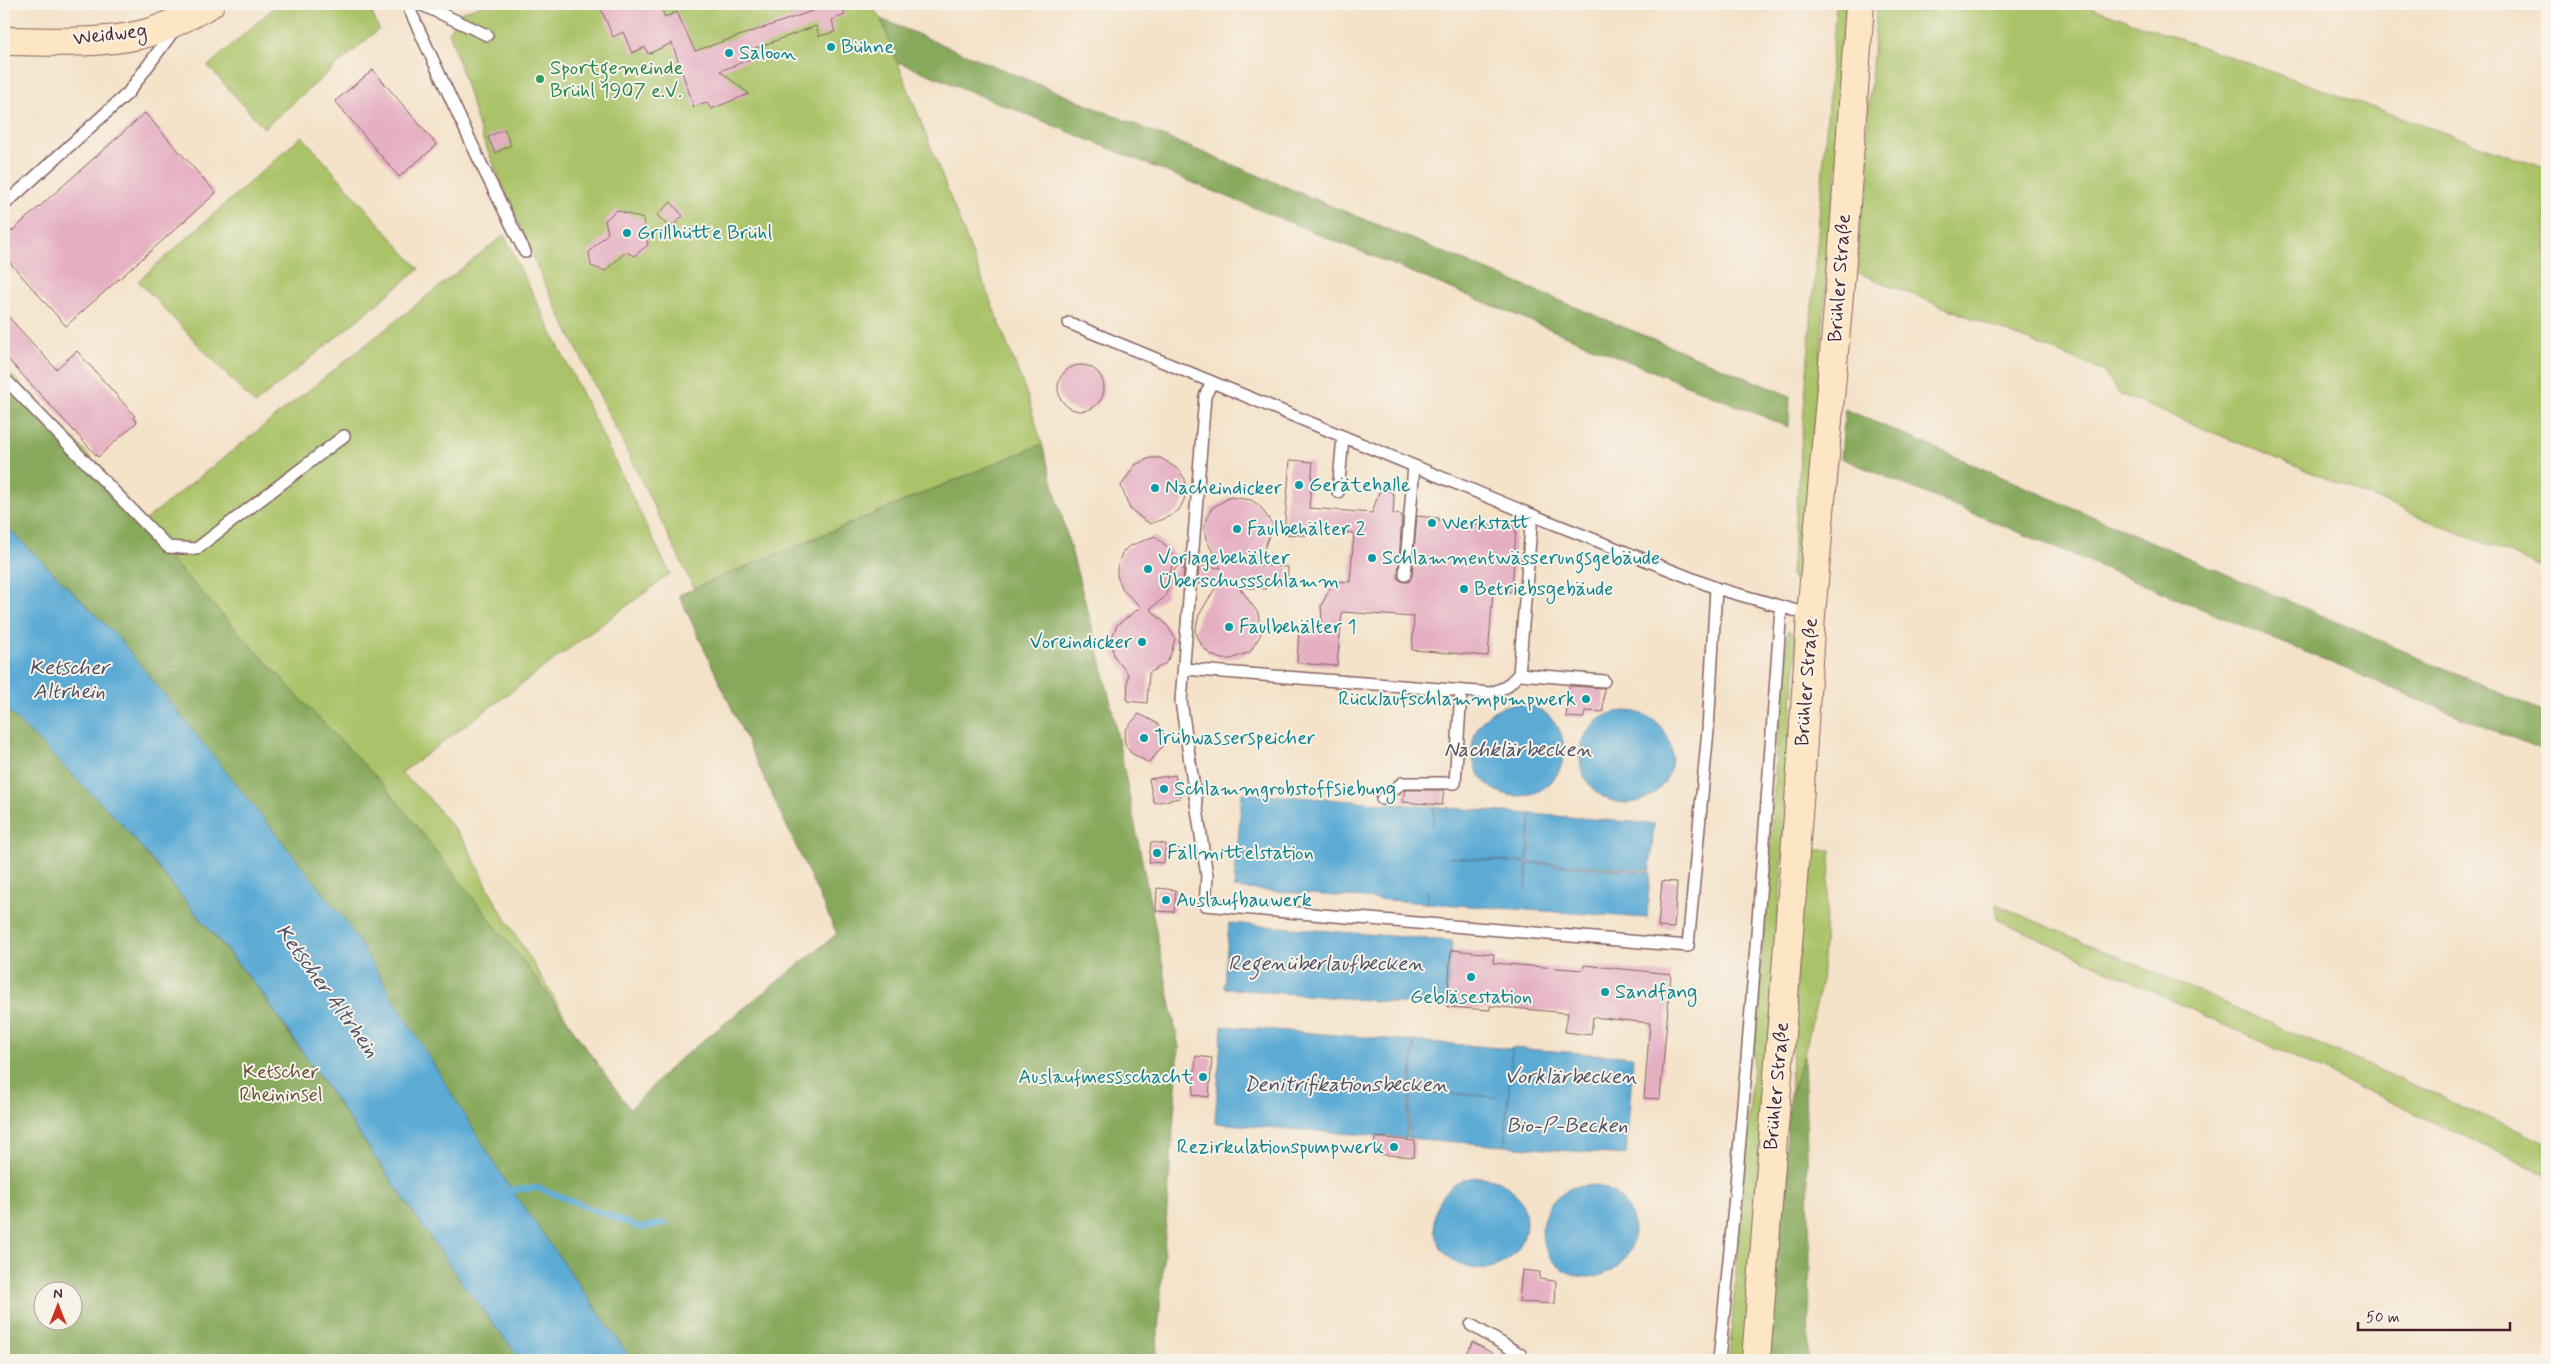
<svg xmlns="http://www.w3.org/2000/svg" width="2551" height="1364" viewBox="0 0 2551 1364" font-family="Mynerve,sans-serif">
	<rect width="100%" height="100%" fill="#f7f3e8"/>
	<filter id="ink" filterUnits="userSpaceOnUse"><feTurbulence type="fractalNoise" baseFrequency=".02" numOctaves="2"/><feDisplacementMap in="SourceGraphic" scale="10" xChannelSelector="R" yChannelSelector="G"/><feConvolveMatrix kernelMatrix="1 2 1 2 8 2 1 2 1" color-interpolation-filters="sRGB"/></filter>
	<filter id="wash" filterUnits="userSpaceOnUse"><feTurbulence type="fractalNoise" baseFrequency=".0096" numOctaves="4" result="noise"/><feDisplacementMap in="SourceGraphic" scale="20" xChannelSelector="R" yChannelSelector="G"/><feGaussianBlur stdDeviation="1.12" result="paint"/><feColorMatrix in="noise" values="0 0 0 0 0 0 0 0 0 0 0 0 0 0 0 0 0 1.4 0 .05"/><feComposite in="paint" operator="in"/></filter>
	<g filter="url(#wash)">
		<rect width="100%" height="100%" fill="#f4e2c9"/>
		<!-- green -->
		<g fill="#aac368" stroke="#7a714a" fill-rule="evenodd">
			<polygon points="278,4 368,4 379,29 264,128 208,66"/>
			<polygon points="484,4 870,4 881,19 1027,395 1042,444 694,588 541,276 482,137 449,31 462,12"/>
			<polygon points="1836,4 1851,4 1802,565 1794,581 1791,575"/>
			<polygon points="1877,4 2081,4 2547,169 2547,569 2119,394 2102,370 1856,272"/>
			<polygon points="302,136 419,269 255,404 138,281"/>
			<path d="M504,235L670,574L401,773L428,797L465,842L495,901L593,1062L726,1360H4V368C54,415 100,467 144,521ZM42,1292H72V1322H42Z"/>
			<polygon points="1788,630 1794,635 1797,648 1788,753 1786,811 1748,1360 1729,1360 1768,879 1776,753"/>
			<polygon points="1803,850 1831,850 1821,984 1804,1055 1790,1097"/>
			<polygon points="1996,904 2547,1143 2547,1175 1997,919"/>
		</g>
		<!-- forest -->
		<g fill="#87a95c" stroke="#686444" fill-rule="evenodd">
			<polygon points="881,19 1790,396 1789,427 896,61"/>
			<polygon points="4,387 74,455 312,711 384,785 533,974 630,1109 675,1063 837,934 679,595 1042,444 1093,630 1111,704 1179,1047 1156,1360 632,1360 117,636 4,524"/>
			<polygon points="1845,409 2547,713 2547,753 1841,458"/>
			<path d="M4,707L120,822L260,991L464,1286L521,1360H4ZM42,1292H72V1322H42Z"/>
			<polygon points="1804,1055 1810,1256 1808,1360 1768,1360 1790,1097"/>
		</g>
		<!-- water -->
		<g fill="#5babd5" stroke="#526580">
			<polygon points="4,524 117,636 345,920 504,1179 632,1360 521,1360 464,1286 260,990 120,822 4,707"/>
			<circle cx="1518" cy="750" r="46"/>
			<circle cx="1626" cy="757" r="46"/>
			<polygon points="1242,793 1434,807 1433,826 1435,807 1531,814 1527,862 1448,857 1527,863 1526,891 1528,863 1650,872 1647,918 1427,903 1428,890 1427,903 1234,888"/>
			<polygon points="1531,814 1654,824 1650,870 1528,862"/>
			<polygon points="1229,923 1452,941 1447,1007 1224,988"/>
			<polygon points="1222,1026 1414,1041 1406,1138 1215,1123"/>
			<polygon points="1415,1041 1512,1049 1504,1146 1408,1138 1411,1091 1497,1097 1411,1090"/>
			<polygon points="1512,1048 1633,1057 1626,1155 1505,1146"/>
			<circle cx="1480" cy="1223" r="46"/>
			<circle cx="1588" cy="1231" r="46"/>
		</g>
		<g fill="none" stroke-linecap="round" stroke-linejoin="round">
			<!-- stream -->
			<polyline stroke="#5babd5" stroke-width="6" points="512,1190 538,1188 641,1228 665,1223"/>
		</g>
		<g id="blocks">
			<!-- building -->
			<g fill="#e5afc2">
				<polygon points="599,4 659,4 665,17 677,12 695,51 833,4 841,4 845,15 832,20 835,32 819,36 816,26 753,49 756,57 720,71 749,94 711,109 707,103 694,107 672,43 648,54 645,47 632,53 623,32 613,37"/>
				<polygon points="373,70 437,145 399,177 335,101"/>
				<polygon points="145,113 216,193 66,326 4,256 4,238"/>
				<polygon points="504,129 511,145 495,153 488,137"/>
				<polygon points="671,202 683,216 670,228 657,215"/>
				<polygon points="617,210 643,219 648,245 634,256 626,252 605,271 591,266 589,252 608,233 605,220"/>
				<polygon points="4,312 56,369 77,351 135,416 133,417 137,422 98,457 4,355"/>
				<circle cx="1081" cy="388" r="23"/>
				<polygon points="1150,458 1161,458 1179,470 1185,479 1186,490 1184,500 1179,510 1170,516 1150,524 1130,509 1121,486 1135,465"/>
				<polygon points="1290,460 1313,462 1309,508 1372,513 1379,492 1384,490 1392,492 1394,497 1393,514 1402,515 1398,574 1398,579 1404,582 1409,582 1412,576 1417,516 1439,518 1439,522 1516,528 1512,592 1493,591 1488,656 1412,650 1414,617 1342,612 1337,666 1297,663 1299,630 1323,632 1321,606 1334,581 1350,582 1354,533 1307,530 1307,535 1284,534"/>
				<polygon points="1230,497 1251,500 1260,506 1273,525 1258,565 1288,567 1287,586 1266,585 1266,589 1239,587 1258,613 1261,634 1250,652 1231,659 1221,659 1210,654 1202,646 1195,631 1199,615 1217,585 1198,584 1199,566 1221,568 1206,539 1204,527 1207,517 1212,508"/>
				<polygon points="1155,536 1174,553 1169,580 1178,565 1184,565 1183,583 1169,581 1166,596 1150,609 1166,624 1175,638 1171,654 1166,663 1149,673 1147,703 1127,701 1128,674 1114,656 1111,640 1117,625 1141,607 1123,590 1117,576 1117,568 1122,553 1128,547"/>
				<polygon points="1569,686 1604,688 1603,712 1585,711 1584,718 1566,717"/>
				<polygon points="1139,714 1157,723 1162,730 1164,738 1162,747 1149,763 1131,753 1126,746 1124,738 1126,729"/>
				<polygon points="1175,775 1180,798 1154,803 1149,779"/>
				<polygon points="1405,790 1444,790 1442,805 1402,802"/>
				<polygon points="1151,842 1166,844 1164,863 1149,862"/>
				<polygon points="1662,881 1677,882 1674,928 1658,927"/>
				<polygon points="1157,888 1176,890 1174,912 1156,911"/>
				<polygon points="1451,950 1494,954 1493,963 1583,970 1584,965 1671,974 1660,1099 1644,1098 1650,1023 1593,1017 1591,1035 1565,1032 1568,1013 1490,1006 1490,1010 1447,1007"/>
				<polygon points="1196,1056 1212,1058 1209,1097 1193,1095"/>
				<polygon points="1375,1137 1415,1141 1414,1157 1374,1154"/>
				<polygon points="1522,1270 1540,1272 1539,1279 1556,1281 1555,1304 1519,1302"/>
				<polygon points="1473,1342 1504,1360 1462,1360"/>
			</g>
		</g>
	</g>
	<g filter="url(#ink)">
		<use href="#blocks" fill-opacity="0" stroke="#866362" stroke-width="1"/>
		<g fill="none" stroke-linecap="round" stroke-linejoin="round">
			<defs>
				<g id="lane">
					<polyline points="407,4 483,168 525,252"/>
					<polyline points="420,4 487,35"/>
					<polyline points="4,205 128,93 174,30"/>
					<polyline points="1069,323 1212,382"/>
					<polyline points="4,378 168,547 196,549 344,436"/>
					<polyline points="1338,492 1343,437"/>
					<polyline points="1405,575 1414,466"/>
					<polyline points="1716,588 1708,730 1688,946 1205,905 1207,876 1181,701 1205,396 1212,382 1532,515 1716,588 1811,615"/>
					<polyline points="1184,669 1491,693 1506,687 1519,674 1532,515"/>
					<polyline points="1519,674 1604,681"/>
					<polyline points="1382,799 1402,783 1455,783 1461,692"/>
					<polyline points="1471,1325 1520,1354 1523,1360"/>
					<path d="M1719,1360C1745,1110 1763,859 1781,608"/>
				</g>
				<g id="secondary">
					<path d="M4,41C52,41 107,46 154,31C174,24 192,14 210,4"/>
					<polyline points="1756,1360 1799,802 1811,615 1842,261 1860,4"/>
				</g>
			</defs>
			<!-- lane casing -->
			<use href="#lane" stroke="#866362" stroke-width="14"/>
			<!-- secondary casing -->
			<use href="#secondary" stroke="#866362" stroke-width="30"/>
			<!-- lane -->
			<use href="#lane" stroke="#fff" stroke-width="11"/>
			<!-- secondary -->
			<use href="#secondary" stroke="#fce6c4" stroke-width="28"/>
		</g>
	</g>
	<!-- markers -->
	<g fill="#0f9aa8" stroke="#f7f3e8" stroke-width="2">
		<circle cx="831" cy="47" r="5"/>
		<circle cx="729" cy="53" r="5"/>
		<circle cx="627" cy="233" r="5"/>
		<circle cx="1299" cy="485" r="5"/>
		<circle cx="1155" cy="488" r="5"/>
		<circle cx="1432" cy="523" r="5"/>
		<circle cx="1237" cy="529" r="5"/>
		<circle cx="1372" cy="558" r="5"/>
		<circle cx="1148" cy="569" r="5"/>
		<circle cx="1464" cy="589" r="5"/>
		<circle cx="1229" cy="627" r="5"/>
		<circle cx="1142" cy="642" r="5"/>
		<circle cx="1586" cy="699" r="5"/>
		<circle cx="1144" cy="738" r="5"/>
		<circle cx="1164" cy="789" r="5"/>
		<circle cx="1157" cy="853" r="5"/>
		<circle cx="1166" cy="900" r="5"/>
		<circle cx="1471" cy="977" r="5"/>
		<circle cx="1605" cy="992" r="5"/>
		<circle cx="1203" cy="1077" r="5"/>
		<circle cx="1394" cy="1147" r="5"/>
	</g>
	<circle fill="#2e9e5b" stroke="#f7f3e8" stroke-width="2" cx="540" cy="79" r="5"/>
	<g text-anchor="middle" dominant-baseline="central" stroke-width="4" stroke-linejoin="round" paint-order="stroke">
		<!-- street labels -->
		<g font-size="20" fill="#4a1f2b" stroke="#f7f3e8">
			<text transform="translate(110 35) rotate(-7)">Weidweg</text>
			<text transform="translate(1840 278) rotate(-86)">Brühler Straße</text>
			<text transform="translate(1807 682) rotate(-86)">Brühler Straße</text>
			<text transform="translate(1777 1086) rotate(-85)">Brühler Straße</text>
		</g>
		<!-- culture labels -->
		<g font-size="20" fill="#0d838f" stroke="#f7f3e8" text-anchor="start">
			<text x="841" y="47">Bühne</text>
			<text x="739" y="53">Saloon</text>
			<text x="637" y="233">Grillhütte Brühl</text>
			<text x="1309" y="485">Gerätehalle</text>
			<text x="1165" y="488">Nacheindicker</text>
			<text x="1442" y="523">Werkstatt</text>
			<text x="1247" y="529">Faulbehälter 2</text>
			<text x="1158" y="558">Vorlagebehälter<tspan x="1158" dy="23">Überschussschlamm</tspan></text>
			<text x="1382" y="558">Schlammentwässerungsgebäude</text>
			<text x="1474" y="589">Betriebsgebäude</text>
			<text x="1239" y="627">Faulbehälter 1</text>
			<text x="1132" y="642" text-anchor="end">Voreindicker</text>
			<text x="1576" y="699" text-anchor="end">Rücklaufschlammpumpwerk</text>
			<text x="1154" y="738">Trübwasserspeicher</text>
			<text x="1174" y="789">Schlammgrobstoffsiebung</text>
			<text x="1167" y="853">Fällmittelstation</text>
			<text x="1176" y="900">Auslaufbauwerk</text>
			<text x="1615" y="992">Sandfang</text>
			<text x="1471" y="997" text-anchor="middle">Gebläsestation</text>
			<text x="1193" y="1077" text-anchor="end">Auslaufmessschacht</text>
			<text x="1384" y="1147" text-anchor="end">Rezirkulationspumpwerk</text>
		</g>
		<!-- leisure labels -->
		<g font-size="20" fill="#27864d" stroke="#f7f3e8" text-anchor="start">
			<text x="550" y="68">Sportgemeinde<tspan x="550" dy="23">Brühl 1907 e.V.</tspan></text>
		</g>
		<!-- park labels -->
		<g font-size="20" fill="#67503d" stroke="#f7f3e8">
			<text x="281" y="1072">Ketscher<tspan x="281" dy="23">Rheininsel</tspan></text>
		</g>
		<!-- water labels -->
		<g font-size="21" font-style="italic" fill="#505066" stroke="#f7f3e8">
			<text x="69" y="668">Ketscher<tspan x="69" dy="24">Altrhein</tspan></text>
			<text x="1518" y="750">Nachklärbecken</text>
			<text x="1326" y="964">Regenüberlaufbecken</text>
			<text transform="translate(327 991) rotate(54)">Ketscher Altrhein</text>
			<text x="1571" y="1077">Vorklärbecken</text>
			<text x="1346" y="1085">Denitrifikationsbecken</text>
			<text x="1567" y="1126">Bio-P-Becken</text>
		</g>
	</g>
	<!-- margin -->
	<rect width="2551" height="1364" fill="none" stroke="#f7f3e8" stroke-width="20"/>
	<!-- north arrow -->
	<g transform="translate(58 1306)"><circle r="24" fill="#f7f3e8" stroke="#b29e9c"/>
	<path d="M0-4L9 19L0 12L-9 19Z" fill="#c8321e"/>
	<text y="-8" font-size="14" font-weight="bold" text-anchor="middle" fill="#4a1f2b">N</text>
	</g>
	<!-- scale -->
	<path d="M2358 1322v8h152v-8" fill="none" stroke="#4a1f2b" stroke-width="2.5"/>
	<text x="2366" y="1322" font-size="15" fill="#4a1f2b" stroke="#f7f3e8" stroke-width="4" paint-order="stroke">50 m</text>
</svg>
